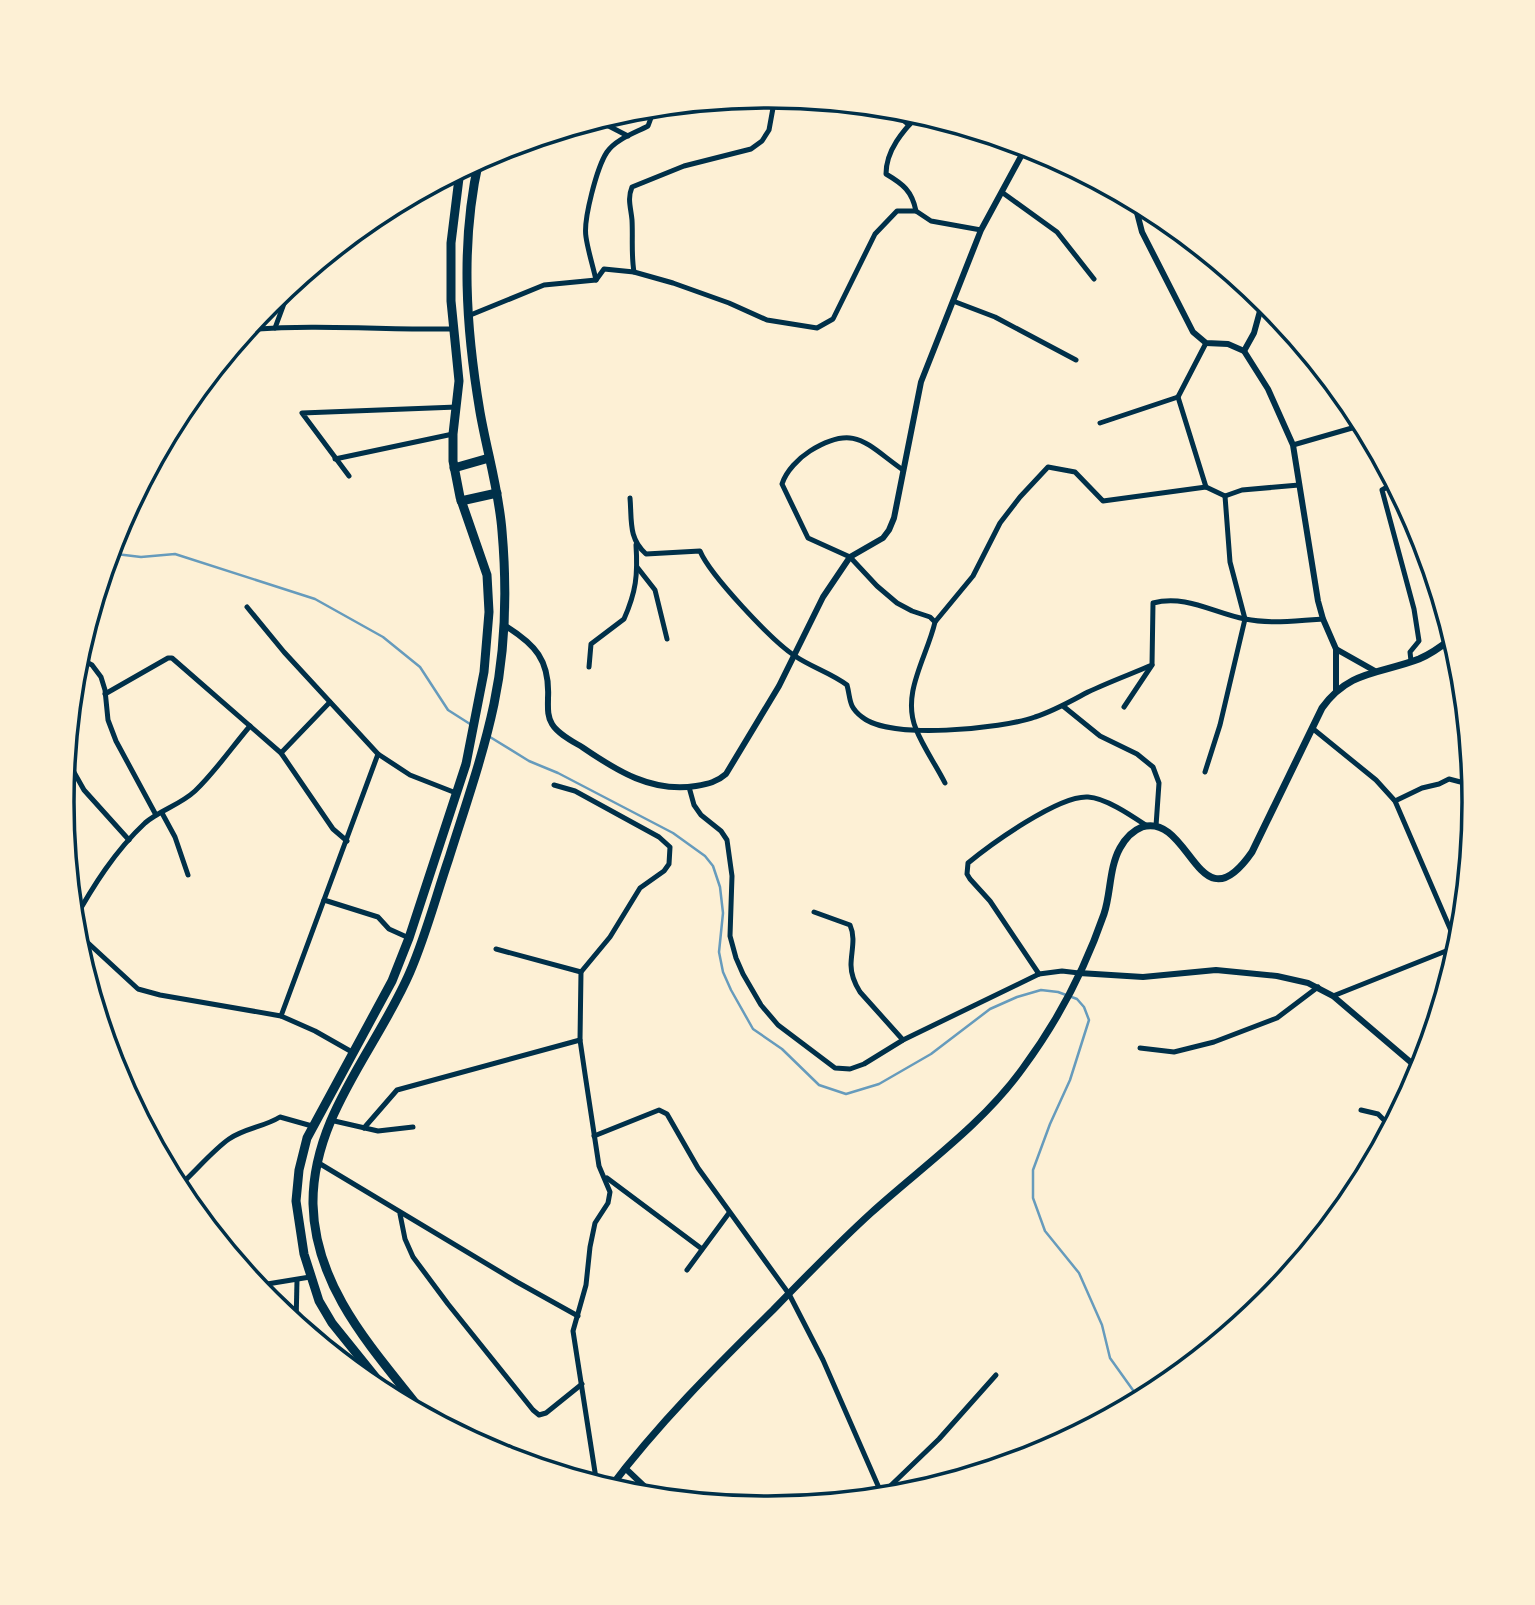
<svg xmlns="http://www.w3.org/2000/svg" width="1535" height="1605" viewBox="0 0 1535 1605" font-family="Ubuntu,sans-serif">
	<rect width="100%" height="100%" fill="#fdf0d5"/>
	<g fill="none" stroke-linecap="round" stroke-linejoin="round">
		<!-- stream -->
		<g stroke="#669bbc" stroke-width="2.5">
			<polyline points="110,549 116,554 141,557 175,554 315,599 383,637 420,667 448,710 470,724"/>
			<polyline points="490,737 529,761 558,773 673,833 705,856 713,866 720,887 723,913 719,952 723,972 731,990 753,1029 782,1049 819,1085 846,1094 879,1084 931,1054 990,1009 1017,997 1041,990 1058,992 1077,999 1084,1007 1089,1020 1070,1080 1050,1124 1033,1170 1033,1198 1045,1231 1079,1273 1102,1325 1110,1358 1140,1400"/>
		</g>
		<!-- minor -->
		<g stroke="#003049" stroke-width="5">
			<polyline points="900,109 901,118 909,125 911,123"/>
			<path d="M919,114C903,131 886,150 886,174C903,184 912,191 916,211L931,221L981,230"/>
			<polyline points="597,120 628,136"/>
			<polyline points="1003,193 1057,232 1094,279"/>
			<path d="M634,272C631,254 633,238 632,220C631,208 627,199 632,187L684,166L751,149L762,141L769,130L775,97"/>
			<path d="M596,280C593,266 588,251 586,237C583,220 597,167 607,152C616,139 635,133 648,126L655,107"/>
			<polyline points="953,301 995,317 1076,360"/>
			<polyline points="468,316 544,285 596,280 604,269 634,272 673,283 729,303 767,320 817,328 833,319 875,234 897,211 916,211"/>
			<polyline points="275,328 285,301 307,271"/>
			<path d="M246,330C315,324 384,330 454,329"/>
			<polyline points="1178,397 1206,487"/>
			<polyline points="1100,423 1178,397 1206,343"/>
			<polyline points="1293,445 1359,426 1361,421"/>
			<polyline points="335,459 453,434"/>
			<path d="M903,470C866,444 855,423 810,451C799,458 786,471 782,484L808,538L850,557L877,586L897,603L912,611L930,617L935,622C927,657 901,693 916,729C923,747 936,765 945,783"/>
			<polyline points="349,476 302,413 457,407"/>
			<polyline points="1394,483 1382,490 1414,609 1419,641 1410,652 1411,661"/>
			<path d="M630,498C632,520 628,538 646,554L700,551C710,575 772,641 795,656C811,667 831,673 847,685C851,700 848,706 862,717C889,740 1002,729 1035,717C1054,711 1071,701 1088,692C1109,682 1131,674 1152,665L1153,603C1185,594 1214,613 1245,619C1270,624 1298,621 1323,619"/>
			<polyline points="637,567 655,590 667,639"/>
			<polyline points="247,607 284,652 378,754 410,775 456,793"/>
			<polyline points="935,622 973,576 1000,523 1020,497 1048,467 1075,472 1103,501 1206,487 1225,496 1242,490 1299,485"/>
			<polyline points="77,657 92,665 101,677 105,690 108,720 116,741 156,815"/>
			<path d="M589,667L591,644L624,619C636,592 638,575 636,545"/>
			<polyline points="105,694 168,658 172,658 281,753 333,829 347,841"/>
			<polyline points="1063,706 1100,736 1137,754 1153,767 1159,783 1156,826"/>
			<polyline points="1124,707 1152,665"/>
			<polyline points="1312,728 1376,780 1395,801 1455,940 1453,946 1446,951 1333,996"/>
			<polyline points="281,753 330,702"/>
			<polyline points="66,758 84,790 129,840"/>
			<polyline points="1205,772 1220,725 1245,619 1230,562 1225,496"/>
			<polyline points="554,785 575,791 659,837 670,847 669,864 664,871 640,888 610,937 581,972 580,1040 585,1074 599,1166 610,1192 608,1203 595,1223 590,1247 586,1285 573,1331 597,1485"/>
			<polyline points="689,787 694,805 701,815 721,831 727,840 732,876 730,936 736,958 743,974 761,1005 778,1025 835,1068 850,1069 864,1064 903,1040 1039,974 1062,971 1079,973"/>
			<polyline points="1395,801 1422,788 1439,784 1449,779 1472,785"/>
			<polyline points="162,813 175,837 188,875"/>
			<polyline points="324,900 378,917 389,929 409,938"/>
			<path d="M814,912L850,925C856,938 851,952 851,965C851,975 855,984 860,992L903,1040"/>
			<path d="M73,922C93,886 115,851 145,823C160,810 180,805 195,791C215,772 232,747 250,726"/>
			<polyline points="74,930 138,989 160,995 281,1016 315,1031 352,1052"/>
			<polyline points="496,949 581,972"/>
			<path d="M1039,974L990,901L970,879L967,874L968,863C991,844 1059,795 1088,797C1106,798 1132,816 1147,826"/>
			<polyline points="281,1016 378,754"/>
			<polyline points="1140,1048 1174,1052 1214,1042 1277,1018 1318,987"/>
			<polyline points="1410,1092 1413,1066"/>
			<polyline points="1361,1110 1378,1114 1386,1122 1394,1121"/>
			<polyline points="330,1120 378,1131 413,1127"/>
			<polyline points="364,1128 397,1090 580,1040"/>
			<polyline points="594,1136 659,1110 667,1114 698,1168 789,1294 823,1360 883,1497"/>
			<polyline points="317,1162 517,1282 578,1316"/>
			<polyline points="607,1178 702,1249"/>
			<path d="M177,1188C193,1174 213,1150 229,1139C245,1128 264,1127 280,1117L312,1126"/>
			<polyline points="400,1214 405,1239 413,1257 448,1304 533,1410 539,1415 546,1413 582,1384"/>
			<polyline points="687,1270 729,1213"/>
			<polyline points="255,1286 310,1277"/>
			<polyline points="296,1325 297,1280"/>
			<polyline points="882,1494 939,1439 996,1375"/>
		</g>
		<!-- tertiary -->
		<g stroke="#003049" stroke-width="6">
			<polyline points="1134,201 1142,232 1193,332 1206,343 1228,344 1244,351 1268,389 1293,445 1318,601 1323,619 1336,649"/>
			<polyline points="1244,351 1254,333 1263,300"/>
			<path d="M504,625C535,644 550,660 548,698C548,707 547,716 552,724C558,734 572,741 582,747C617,771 652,793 696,786C708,784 717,782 726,774L779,686L823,597L850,557L883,538L889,530L894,518L921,382L981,230L1026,147"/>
			<polyline points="1336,690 1336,649 1375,671"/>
			<polyline points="1079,973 1143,977 1216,970 1277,976 1308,983 1333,996 1421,1071"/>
			<polyline points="625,1468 644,1486 651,1497"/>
		</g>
		<!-- secondary -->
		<path stroke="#003049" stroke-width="7" d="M609,1489C658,1424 715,1367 773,1310C805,1277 837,1244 871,1213C923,1166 982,1125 1023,1068C1057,1022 1085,969 1104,914C1111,893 1109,868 1120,848C1125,839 1132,831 1142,827C1191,812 1198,930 1252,852L1322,708C1349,670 1380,674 1419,659C1431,654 1442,646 1452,638"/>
		<!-- trunk -->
		<g stroke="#003049" stroke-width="9">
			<polyline points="454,468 489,458"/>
			<polyline points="461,501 497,493"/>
			<polyline points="394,1400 332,1323 319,1301 304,1254 296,1201 299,1170 307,1138 392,981 409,938 466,764 484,672 489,612 487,575 460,497 453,461 453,434 459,381 451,301 451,243 460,170"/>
			<path d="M427,1418C377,1353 315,1291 313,1204C312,1116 377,1049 410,972C426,935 436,896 449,858C465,807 483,756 494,704C506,647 507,588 502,531C499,491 487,452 480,412C466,329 460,243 479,160"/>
		</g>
	</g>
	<!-- crop -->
	<path d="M0 0H1535V1605H0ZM74 802a694 694 0 1 1 1388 0a694 694 0 1 1-1388 0Z" fill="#fdf0d5" fill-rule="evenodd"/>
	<path fill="none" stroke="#003049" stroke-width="3.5" d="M74 802a694 694 0 1 1 1388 0a694 694 0 1 1-1388 0Z"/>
</svg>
